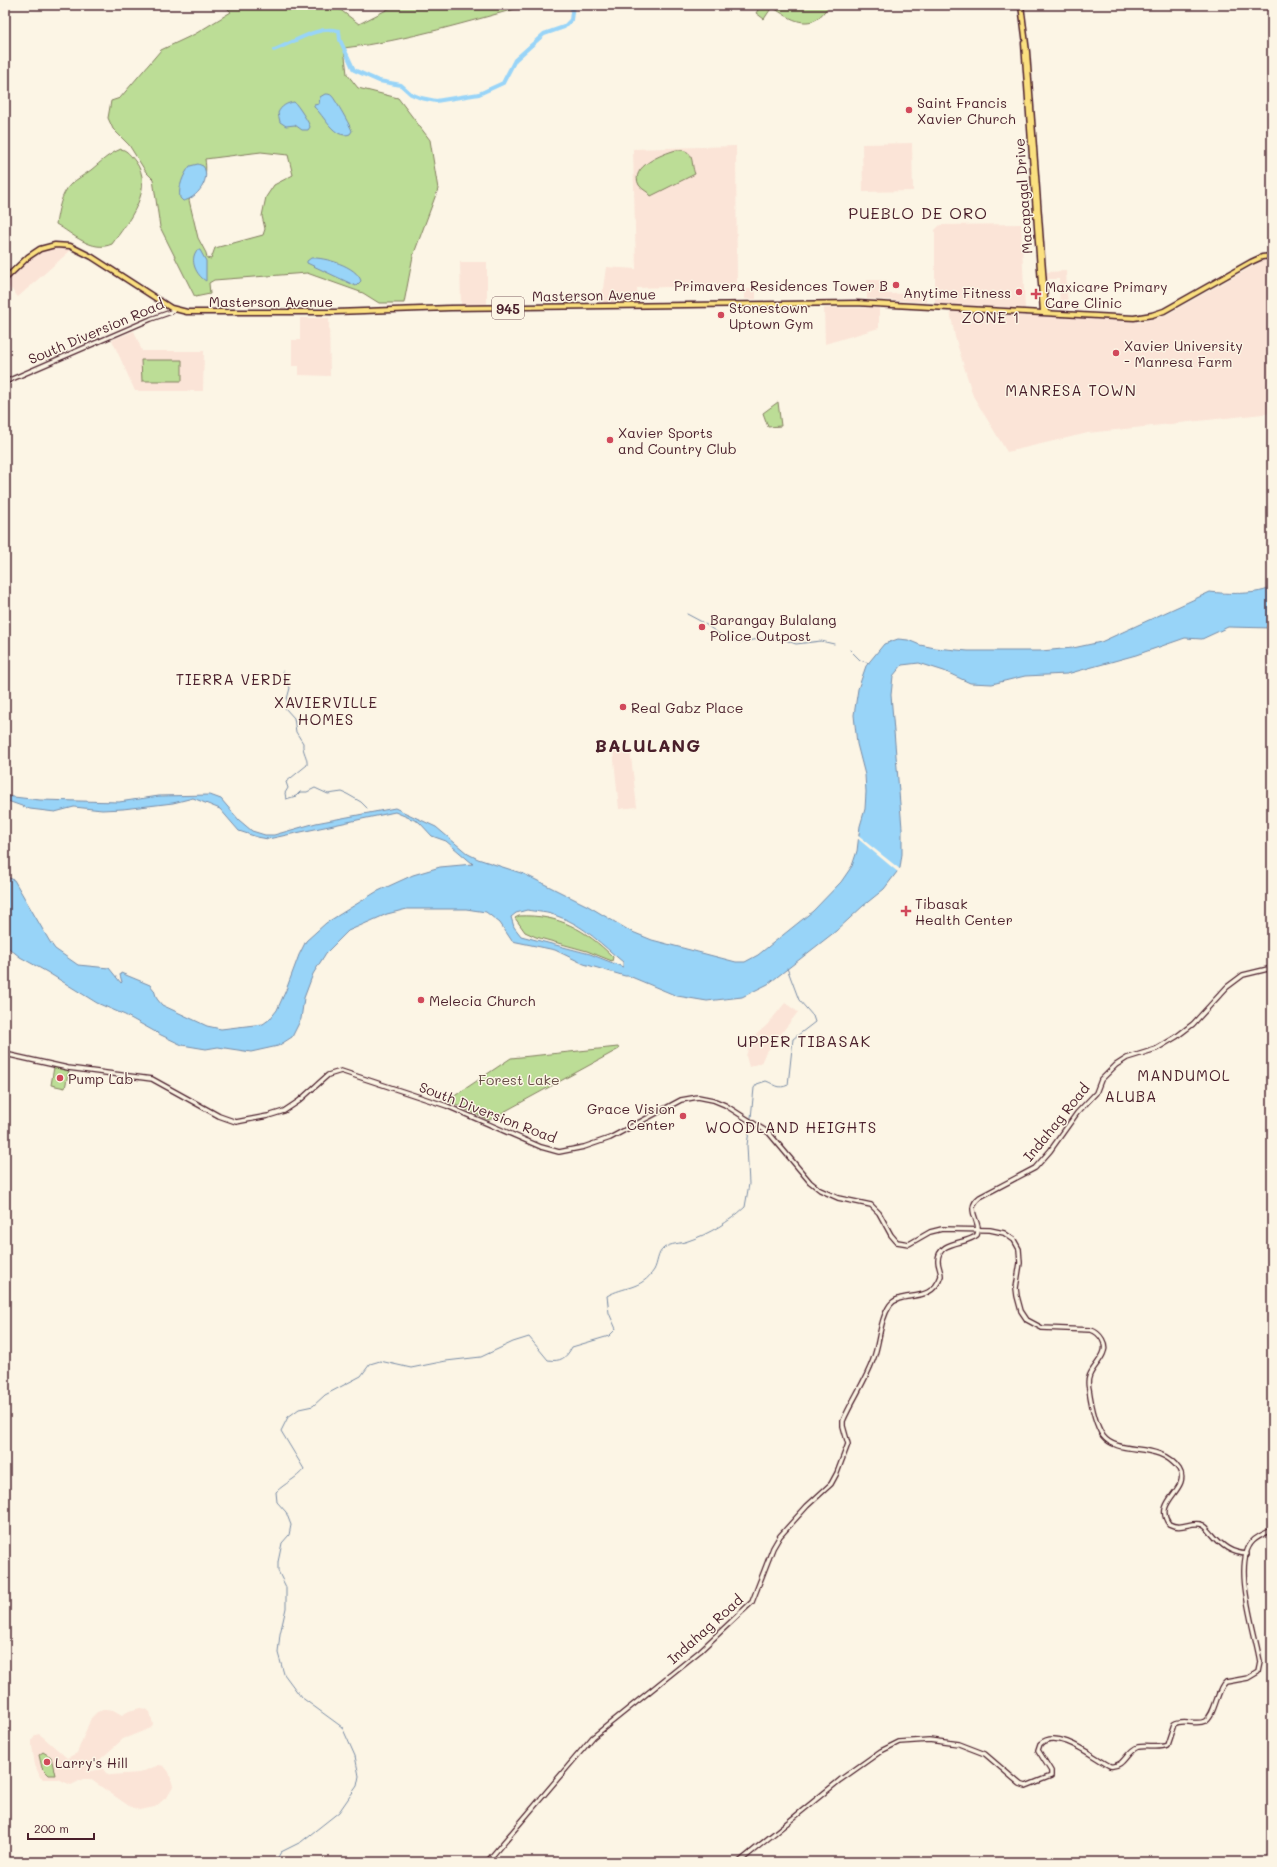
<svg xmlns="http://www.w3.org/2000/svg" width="1277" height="1867" viewBox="0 0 1277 1867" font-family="Mali,sans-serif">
	<rect width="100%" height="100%" fill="#fcf5e5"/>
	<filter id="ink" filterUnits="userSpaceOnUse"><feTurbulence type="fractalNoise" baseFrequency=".025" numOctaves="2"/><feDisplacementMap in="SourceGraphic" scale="8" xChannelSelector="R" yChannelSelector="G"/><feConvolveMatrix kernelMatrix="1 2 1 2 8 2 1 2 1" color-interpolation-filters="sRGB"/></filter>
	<g filter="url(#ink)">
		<!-- built -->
		<g fill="#fbe4d7">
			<polygon points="912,143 913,191 863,192 862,144"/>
			<polygon points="736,146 737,285 637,288 638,303 601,303 606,267 636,269 633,149"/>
			<polygon points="1021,224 1025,309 935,304 935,230 940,225"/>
			<polygon points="58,247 71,250 18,297 5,282 28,259 38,252"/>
			<polygon points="1272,260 1272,413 1088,433 1007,452 973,396 955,337 950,311 1139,322 1164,316 1253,266 1262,261"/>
			<polygon points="460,262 487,262 487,305 461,305"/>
			<polygon points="1066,271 1068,310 1060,310 1059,279 1046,279 1046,272"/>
			<polygon points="867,280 886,280 887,294 926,293 926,302 867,299"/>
			<rect x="745" y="289" width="11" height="10"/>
			<polygon points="824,308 879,308 879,328 825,344"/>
			<polygon points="300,318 329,318 330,376 299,375 299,366 292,366 292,340 300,340"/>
			<polygon points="134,331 142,351 204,351 203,391 135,391 112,340"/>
			<polygon points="630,748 637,807 619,809 613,750"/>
			<polygon points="785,1003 798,1012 765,1054 761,1063 749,1067 746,1056 751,1039 767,1025"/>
			<polygon points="140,1708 146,1709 150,1712 153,1724 151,1728 123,1739 86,1772 103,1769 106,1773 111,1775 139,1773 159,1765 164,1766 169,1772 173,1786 168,1796 155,1807 139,1810 129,1806 90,1779 83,1779 71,1785 58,1779 43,1779 40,1777 35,1765 32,1746 32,1739 35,1735 39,1734 43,1737 67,1758 77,1753 91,1718 97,1712 106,1709 113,1710 122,1715 129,1711"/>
		</g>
		<!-- green -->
		<g fill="#bcdd96" stroke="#837e60" fill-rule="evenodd">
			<path d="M224,5H334L359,24L396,5H530C469,21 407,41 344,48L347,74L358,88L398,98L430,140L438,189L413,256L404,303H379L363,293L307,273L214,280L209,283L210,294L195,297L160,227L153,179L146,172L129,145L113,129L108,118L111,101L120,98L161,50L195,34L231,12ZM261,152L288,155L293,175L274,185L266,197L262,216L265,229L263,235L215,248L211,259L207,258L206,253L198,238L189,200C202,185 208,179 205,159Z"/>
			<path d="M761,5H875L872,7H828C825,11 821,16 817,19C801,28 785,15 772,7L764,19L756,13Z"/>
			<path d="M121,149C127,150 131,156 135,161C156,188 128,222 112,244C92,253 73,234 56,224C58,212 61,193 71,184C77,179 84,175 91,170C102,161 107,155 121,149Z"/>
			<path d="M676,150C696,149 690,162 695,174L651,196C648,191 642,190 639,185C629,167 662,154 676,150Z"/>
			<polygon points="141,360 182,360 182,381 142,381"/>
			<polygon points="778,402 781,426 768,427 763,413"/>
			<path d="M519,916C559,914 586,930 613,957L612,961L587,951L536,937L525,932L515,918Z"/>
			<polygon points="618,1047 619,1049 489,1120 447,1101 511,1058"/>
			<polygon points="54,1067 69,1070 65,1088 51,1085"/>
			<polygon points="43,1752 51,1757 55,1775 49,1775 42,1768 39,1755"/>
		</g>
		<!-- water -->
		<g fill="#98d4f8" stroke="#798ca6" fill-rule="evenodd">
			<path d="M325,94C328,94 330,94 332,96C335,99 351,127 352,131L350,134C334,140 324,115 314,107V105L319,104L320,97Z"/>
			<path d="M294,102C297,104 310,124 310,127L308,130H302L295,125L286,126L280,122L278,113C281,106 287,103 294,102Z"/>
			<path d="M198,164L203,166C212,178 197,199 183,201L180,198C178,187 183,175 190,166Z"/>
			<path d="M197,250H200L206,261V281C196,275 189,260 197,250Z"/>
			<path d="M311,258C324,257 357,266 361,281L356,286L307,263V261Z"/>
			<path d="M1272,587V628L1228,627L1202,639L1185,638L1136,655L1067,674L1025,676L992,684L970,683L944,671L919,663L902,665L893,676L891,695L902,828V854L900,868L884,889L863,906L836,931L768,984L742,997L707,1001L677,996L629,976H625L584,964L555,950L512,941L500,923L486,912L466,909H407L387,914L348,931L326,953L313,974L304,998L301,1019L292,1037L278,1046L251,1052L218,1047L206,1049L182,1045L161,1035L125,1015L97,1003L47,972L20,957L5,945V876L14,880L50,942L55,949L78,965L109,968L121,983L122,982L120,975L121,973L150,985L154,990L157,999L162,1005L207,1026L221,1029L263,1024L270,1019L277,1010L286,990L299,955L306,941L326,923L376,892L413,875L440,867L473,864L446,841L432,836L419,822L395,812L268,839L257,837L239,831L220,809L193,798L173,803L123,809L102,810L74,807L55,812L30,809L5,800V796L40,800L119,802L159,796L210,795L221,799L239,820L252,831L265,835H274L316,823L395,808L436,827L468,854L478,859L524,874L588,906L630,931L652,940L736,962H745L758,955L813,911L841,882L852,866L857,851L860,826L865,809L866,792L865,775L857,744L854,715L858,689L866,666L884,644L898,639L908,640L920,645L935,648L968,651H1041L1073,648L1101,642L1210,592C1225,594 1260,595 1272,587ZM527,910C537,912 548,912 557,916C583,924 603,946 623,962V967L590,954L521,936L514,927L511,917L516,913Z"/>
		</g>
		<!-- pier -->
		<polygon fill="#fcf5e5" points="857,835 901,870 899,873 857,838"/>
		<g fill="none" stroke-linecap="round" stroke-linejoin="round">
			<!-- stream -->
			<g stroke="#798ca6" stroke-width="1">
				<polyline points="687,614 702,622"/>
				<polyline points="705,624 725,638 739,642 760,639 785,640 796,644 821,641 834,644"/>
				<polyline points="850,650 860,660 869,663"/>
				<path d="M283,671L290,688L287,699V705L285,708L294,718L296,732L303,743C302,752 308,757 307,765L286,782L288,788L285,793L286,799L296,796L300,792H307L315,788L328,794L342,792L347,794L361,802L367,808"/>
				<path d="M751,1118L754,1088L757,1084L766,1081C775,1084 778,1090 788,1085L793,1039L815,1022L813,1016L799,1000L787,968"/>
				<path d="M275,1862L281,1852L301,1842L339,1812L357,1786L359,1776L355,1756L342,1727L301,1697L284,1674L278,1653L280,1634L286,1608V1587L278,1571V1562L282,1543L289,1535L291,1525L286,1512L277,1502L276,1492C285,1483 296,1479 304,1469L281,1431L288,1417L299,1409L313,1406L325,1395L361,1376L370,1364L380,1361L411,1368L446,1361L481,1357L513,1342L529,1337L548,1360C561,1362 566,1358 572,1347L609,1336L616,1329L609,1313L607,1296C624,1286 641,1290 654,1270C658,1263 657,1253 664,1248C671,1243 680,1244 688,1241C709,1234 729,1222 745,1207L749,1184L747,1145L750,1124"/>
			</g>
			<!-- river -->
			<path stroke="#98d4f8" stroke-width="4" d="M274,50C295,42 318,25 339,31L340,40L354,70L379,81L401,85L411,94L421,98L436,101L479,94L503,83L515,60L544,34L564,27L571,20L573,5"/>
			<defs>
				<g id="secondary">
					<polyline points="5,382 151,319 171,312 174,310"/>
					<path d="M5,1054L68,1068L152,1079L219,1116L236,1122L268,1116L284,1111L299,1101L328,1075L341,1071L447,1106L541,1147L559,1152L584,1147L610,1138L681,1100L698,1097L713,1100L725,1105L769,1133L810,1182L820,1190L838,1198L871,1205L879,1213L891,1235L897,1242L909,1244L930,1232L942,1229L990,1230L1004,1233L1014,1240L1019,1249L1020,1263L1016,1288L1017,1296L1021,1311L1027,1320L1042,1328L1091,1330C1100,1333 1108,1344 1103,1354C1097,1367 1085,1373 1089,1389C1091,1403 1095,1424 1103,1436C1119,1457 1159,1440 1179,1469C1192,1489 1152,1501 1169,1524C1182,1531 1192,1520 1203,1525C1207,1527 1209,1531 1212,1534C1222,1546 1231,1553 1247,1554"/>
					<path d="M487,1862L593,1737L700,1651L752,1602L773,1548L780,1536L807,1506L831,1484L837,1473L848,1444L843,1426V1421C852,1400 865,1382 873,1360C880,1343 879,1321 890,1305C901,1290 931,1305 941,1276C941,1271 938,1266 938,1261C938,1240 966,1245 977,1235C983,1222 963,1210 980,1197L1035,1168L1050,1151L1077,1113L1096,1093L1101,1080L1116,1065L1127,1058L1156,1049L1176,1037L1193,1024L1227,987L1243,975L1272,968"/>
					<path d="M739,1862L840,1780L881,1751L899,1742L929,1740L959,1744L985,1754L1020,1784L1026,1786L1051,1776V1771L1038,1750L1040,1744C1058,1727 1094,1758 1110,1766C1124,1768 1126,1751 1138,1747C1147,1745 1159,1749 1167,1745L1174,1724C1184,1718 1196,1726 1205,1721C1216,1714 1216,1690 1226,1682L1248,1678L1258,1672L1260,1662C1256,1634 1231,1563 1253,1541C1258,1536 1266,1533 1272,1530"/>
				</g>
				<g id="primary">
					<polyline points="1021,5 1027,52 1046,312"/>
					<polyline points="1024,43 1043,312"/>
					<polyline points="5,279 28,257 40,249 55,245 70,246 92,257 171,308 187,312 335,312 450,308 856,303 1134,318 1152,315 1164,311 1251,262 1262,257 1272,256"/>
				</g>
			</defs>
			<!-- secondary casing -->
			<use href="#secondary" stroke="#4a1f2b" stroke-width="6"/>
			<!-- primary casing -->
			<use href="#primary" stroke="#4a1f2b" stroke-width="7"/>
			<!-- secondary -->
			<use href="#secondary" stroke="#fcf5e5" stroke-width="3.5"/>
			<!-- primary -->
			<use href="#primary" stroke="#fbe080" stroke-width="4"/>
		</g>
	</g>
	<!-- markers -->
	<g fill="#d1495b" stroke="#fcf5e5" stroke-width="1.5">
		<circle cx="909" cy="110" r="4"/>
		<circle cx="896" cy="285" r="4"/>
		<circle cx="1019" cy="292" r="4"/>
		<path d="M1034 288h4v4h4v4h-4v4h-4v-4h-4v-4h4z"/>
		<circle cx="721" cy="315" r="4"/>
		<circle cx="1116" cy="353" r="4"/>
		<circle cx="610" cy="440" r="4"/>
		<circle cx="702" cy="627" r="4"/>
		<circle cx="623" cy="707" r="4"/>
		<path d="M904 905h4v4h4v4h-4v4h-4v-4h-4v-4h4z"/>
		<circle cx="421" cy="1000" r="4"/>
		<circle cx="60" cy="1078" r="4"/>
		<circle cx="683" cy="1116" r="4"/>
		<circle cx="47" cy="1762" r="4"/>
	</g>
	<g text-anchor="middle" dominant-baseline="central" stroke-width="3" stroke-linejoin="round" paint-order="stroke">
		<!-- shield labels -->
		<rect fill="#fcf5e5" stroke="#7f5f63" stroke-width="1" x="492" y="297" width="32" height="22" rx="3"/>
		<g font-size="13" font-weight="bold" fill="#4a1f2b">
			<text x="508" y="308">945</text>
		</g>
		<!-- poi labels -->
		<g font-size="14" fill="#4a1f2b" stroke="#fcf5e5" text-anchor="start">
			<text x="917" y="102">Saint Francis<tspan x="917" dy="16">Xavier Church</tspan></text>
			<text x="888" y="285" text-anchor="end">Primavera Residences Tower B</text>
			<text x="1045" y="286">Maxicare Primary<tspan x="1045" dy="16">Care Clinic</tspan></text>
			<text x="1011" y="292" text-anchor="end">Anytime Fitness</text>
			<text x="729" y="307">Stonestown<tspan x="729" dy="16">Uptown Gym</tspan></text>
			<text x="1124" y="345">Xavier University<tspan x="1124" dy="16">- Manresa Farm</tspan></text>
			<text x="618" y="432">Xavier Sports<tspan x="618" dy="16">and Country Club</tspan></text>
			<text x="710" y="619">Barangay Bulalang<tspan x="710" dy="16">Police Outpost</tspan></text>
			<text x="631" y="707">Real Gabz Place</text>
			<text x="915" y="903">Tibasak<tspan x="915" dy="16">Health Center</tspan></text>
			<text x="429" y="1000">Melecia Church</text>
			<text x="68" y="1078">Pump Lab</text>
			<text x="675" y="1108" text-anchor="end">Grace Vision<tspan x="675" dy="16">Center</tspan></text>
			<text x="55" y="1762">Larry's Hill</text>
		</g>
		<!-- street labels -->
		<g font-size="14" fill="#4a1f2b" stroke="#fcf5e5">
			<text transform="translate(1023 196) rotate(-94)">Macapagal Drive</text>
			<text transform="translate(594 295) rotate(-1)">Masterson Avenue</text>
			<text x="271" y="301">Masterson Avenue</text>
			<text transform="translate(96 331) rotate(-23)">South Diversion Road</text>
			<text transform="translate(488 1112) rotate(21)">South Diversion Road</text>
			<text transform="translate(1056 1122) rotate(-51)">Indahag Road</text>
			<text transform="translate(705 1629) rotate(-42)">Indahag Road</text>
		</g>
		<!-- park labels -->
		<g font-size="14" fill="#664e46" stroke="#fcf5e5">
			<text x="519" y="1079">Forest Lake</text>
		</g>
		<!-- neighbourhood labels -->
		<g font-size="15" letter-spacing="1" fill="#4a1f2b" stroke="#fcf5e5">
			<text x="991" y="317">ZONE 1</text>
			<text x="1071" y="390">MANRESA TOWN</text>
			<text x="234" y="679">TIERRA VERDE</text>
			<text x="326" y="702">XAVIERVILLE<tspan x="326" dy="17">HOMES</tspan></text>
			<text x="1184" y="1075">MANDUMOL</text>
			<text x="1131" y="1096">ALUBA</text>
			<text x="791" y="1127">WOODLAND HEIGHTS</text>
		</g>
		<!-- quarter labels -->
		<g font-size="16" letter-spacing="1" fill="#4a1f2b" stroke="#fcf5e5">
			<text x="918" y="212">PUEBLO DE ORO</text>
			<text x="804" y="1040">UPPER TIBASAK</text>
		</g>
		<!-- district labels -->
		<g font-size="18" font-weight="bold" letter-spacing="1" fill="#4a1f2b" stroke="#fcf5e5">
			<text x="648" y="745">BALULANG</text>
		</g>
	</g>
	<!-- margin -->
	<rect width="1277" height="1867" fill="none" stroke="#fcf5e5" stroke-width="20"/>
	<rect x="10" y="10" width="1257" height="1847" fill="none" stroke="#4a1f2b" stroke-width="1.5" filter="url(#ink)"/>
	<!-- scale -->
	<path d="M28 1833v6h66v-6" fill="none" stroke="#4a1f2b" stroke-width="2"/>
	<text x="34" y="1833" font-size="12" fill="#4a1f2b" stroke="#fcf5e5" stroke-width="3" paint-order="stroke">200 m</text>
</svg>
